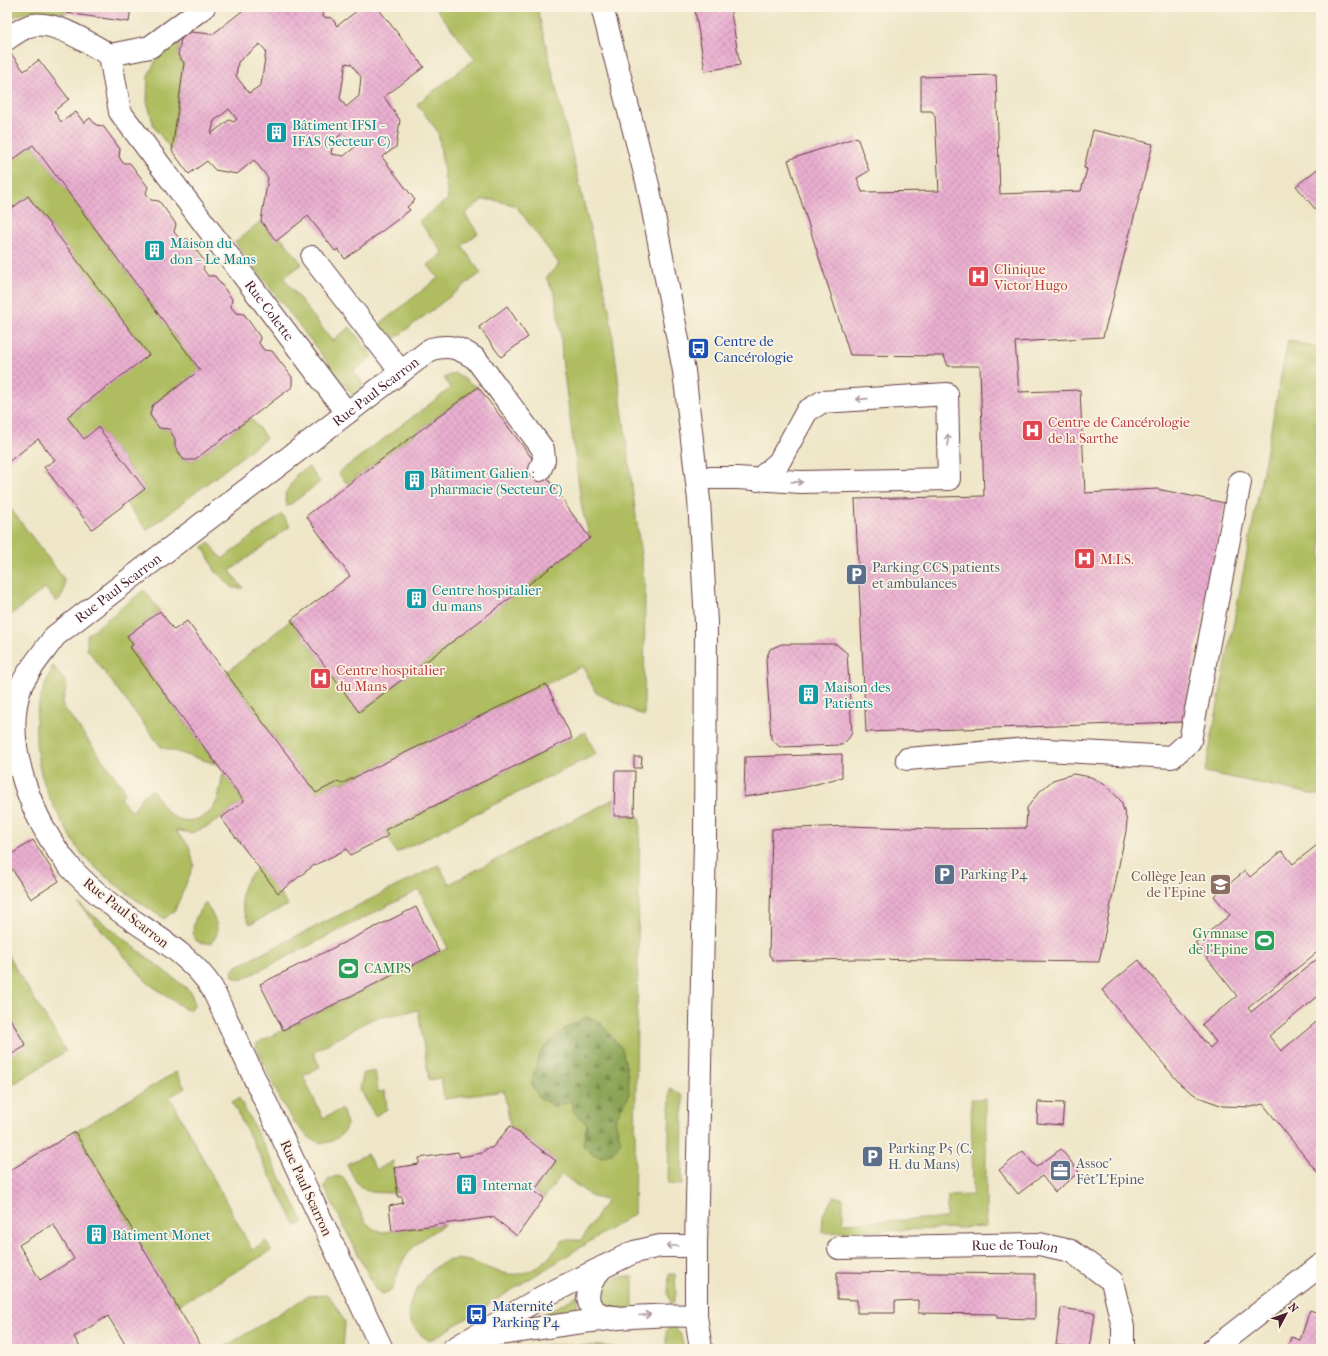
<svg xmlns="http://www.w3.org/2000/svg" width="1328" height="1356" viewBox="0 0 1328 1356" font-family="'IM FELL French Canon',serif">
	<defs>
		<pattern id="forest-firs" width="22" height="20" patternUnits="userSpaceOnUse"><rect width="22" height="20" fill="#8ba456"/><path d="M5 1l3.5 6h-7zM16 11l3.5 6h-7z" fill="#748547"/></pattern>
		<pattern id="building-cross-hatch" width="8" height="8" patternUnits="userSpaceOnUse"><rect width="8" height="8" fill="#eaafd0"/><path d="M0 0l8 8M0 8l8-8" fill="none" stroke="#ca96b3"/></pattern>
	</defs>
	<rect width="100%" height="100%" fill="#fcf5e5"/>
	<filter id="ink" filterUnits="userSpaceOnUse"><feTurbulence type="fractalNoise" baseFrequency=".025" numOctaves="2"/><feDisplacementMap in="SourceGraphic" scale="8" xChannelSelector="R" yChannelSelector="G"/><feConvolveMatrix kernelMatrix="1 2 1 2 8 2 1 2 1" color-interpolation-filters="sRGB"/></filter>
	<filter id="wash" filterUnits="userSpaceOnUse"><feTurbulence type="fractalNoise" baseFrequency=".012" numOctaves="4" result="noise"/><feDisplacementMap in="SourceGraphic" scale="16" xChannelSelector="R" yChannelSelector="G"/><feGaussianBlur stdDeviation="0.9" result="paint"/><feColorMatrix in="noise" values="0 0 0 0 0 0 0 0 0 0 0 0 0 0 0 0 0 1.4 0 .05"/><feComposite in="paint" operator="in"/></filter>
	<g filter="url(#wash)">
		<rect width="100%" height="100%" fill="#eee6c7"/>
		<!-- grass -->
		<g fill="#afbd60" stroke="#7c6e46">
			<path d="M7,7H67L66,13C46,12 25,9 7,20Z"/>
			<polygon points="435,7 537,7 609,308 645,586 644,716 596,693 583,666 341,784 339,781 316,793 226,673 291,620 359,712 590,538 582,509 562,359 561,338 555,294 546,278 559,264 516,206 494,200 482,200 465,214 478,233 462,246 481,273 390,342 377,326 438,278 428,265 443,253 419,221 448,199 438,132 417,104 475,59"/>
			<polygon points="181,39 178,55 184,63 172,151 154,127 147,101 148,76 156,60"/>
			<polygon points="33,145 200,370 152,405 150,415 159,428 169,429 175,439 175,448 183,460 194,460 251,418 266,438 147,530 126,503 145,488 99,428 84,439 67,417 148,355 28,196 7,212 7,164"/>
			<polygon points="261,221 276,241 281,237 302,264 284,278 332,341 350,327 373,356 353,371 365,386 354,397 235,242"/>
			<polygon points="1288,340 1321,349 1321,796 1205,772"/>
			<path d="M455,373C464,377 468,384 478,387L347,484L338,473L451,388L444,378Z"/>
			<polygon points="309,467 320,482 287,507 285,494 297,474"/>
			<path d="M7,504L64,579C66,588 64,596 56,602L45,588L7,618Z"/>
			<polygon points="282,514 290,526 230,571 243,588 233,588 216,572 203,547 209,542 222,559"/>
			<polygon points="144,590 160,611 127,636 133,645 130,647 216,764 161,747 87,649 87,635"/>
			<path d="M53,666L67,684L62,705L125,790L121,800L133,812L142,797L152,789C158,798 162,808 171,815C185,826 208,820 216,803C220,794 221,783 223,773L244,801L209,826L191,833L175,830L189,846L194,865L175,910L164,919C137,900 108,882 85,857C77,849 71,837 65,827C44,792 34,763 36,721C37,702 46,683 53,666Z"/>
			<polygon points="585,732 596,754 396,853 385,830"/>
			<path d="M614,799V816L640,817L634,1214L430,1341C421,1336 411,1327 409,1316C407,1305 414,1294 420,1285C458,1228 488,1286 527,1272C542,1267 554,1253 563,1240H581L607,1200L592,1197L562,1174L544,1198L534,1191L556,1161L510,1126L504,1091L444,1099L441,1078L429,1080L418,1010L372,1019L313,1052L320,1067L303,1076L323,1118L342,1109L347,1124C344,1133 339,1139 329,1142C295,1151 267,1068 255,1044L448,948L419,890L241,980L233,976L232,971L235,967L439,865L449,884Z"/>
			<path d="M259,867L288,905L250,924C237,901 238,885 259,867Z"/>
			<polygon points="78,903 190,991 195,1004 189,1010 185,1009 148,983"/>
			<path d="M205,903C213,914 225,933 210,943H200L194,939C191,925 196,914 205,903Z"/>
			<polygon points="7,954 66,1051 7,1088 7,1057 26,1045 7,1013"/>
			<polygon points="375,1070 378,1092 385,1091 387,1109 375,1116 360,1089 363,1074"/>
			<polygon points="176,1072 185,1088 170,1097 252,1250 266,1241 271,1251 177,1306 75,1132"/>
			<polygon points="670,1088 683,1096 682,1185 668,1184"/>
			<polygon points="239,1098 304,1222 296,1226 232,1102"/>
			<polygon points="971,1099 986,1099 986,1227 822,1233 823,1214 834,1197 843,1198 843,1223 946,1218 948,1196 973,1195"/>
			<path d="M367,1154L376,1170L393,1161L397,1193C364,1192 362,1196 347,1164Z"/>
			<path d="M337,1176L344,1178L365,1221L372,1228L382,1232L445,1224C429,1234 413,1244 403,1261C398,1269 396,1281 392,1290L383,1294L376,1290L324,1187L329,1179Z"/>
			<polygon points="669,1274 675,1274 676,1294 673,1304 671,1304 668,1294"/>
			<path d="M621,1276L633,1277V1308L610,1310C600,1302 599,1297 601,1284Z"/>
			<polygon points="329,1295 345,1322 343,1349 221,1349 308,1296"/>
			<polygon points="579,1295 576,1313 538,1317"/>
			<polygon points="671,1324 680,1332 684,1349 666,1349 666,1332"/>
			<polygon points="548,1345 606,1346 622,1349 527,1349"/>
		</g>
		<!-- forest -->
		<polygon fill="url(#forest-firs)" stroke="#6a6240" points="586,1017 599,1021 622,1049 628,1075 629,1094 615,1120 621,1142 613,1152 602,1157 592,1154 583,1145 587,1124 573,1112 571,1101 555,1107 539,1097 531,1083 541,1051 566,1028"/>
		<g id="blocks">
			<!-- building -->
			<g fill="url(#building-cross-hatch)" fill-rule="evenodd">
				<polygon points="67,7 131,7 129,22 66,13"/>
				<path d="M243,7H324L323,17L332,18L337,26L362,7H377L424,67L384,97L400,120L396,147L382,157L415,200L407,207L410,210L345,259L338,249L335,251L308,216L276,241L261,221L268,178L254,160L237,174L215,170L207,161L189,174L172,151L184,63L178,55L181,39L190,32L213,34L242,11ZM260,44L266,51L261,85L249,93L236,76L238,62ZM346,63L351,64L361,77L359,96L346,107L340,98ZM229,109L237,119L234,122L229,120L211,134L214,121ZM343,133L355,147L344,156L331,154L333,141Z"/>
				<polygon points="712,7 730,7 740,65 705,71 695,10"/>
				<polygon points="12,55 24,71 39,60 69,99 54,111 61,122 76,112 84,123 90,118 96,125 103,126 120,149 119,157 123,163 130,163 148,187 146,193 151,200 159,201 176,224 174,232 180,239 188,239 205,262 203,269 208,276 215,276 232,299 231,307 236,313 244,314 260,337 259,343 264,350 272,351 292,377 292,387 194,460 184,460 175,447 175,439 169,429 159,428 150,415 152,406 200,370 33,145 7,164 7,59"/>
				<polygon points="996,75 1000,194 1081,191 1087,169 1084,168 1093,130 1153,144 1103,337 1015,342 1019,392 1080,390 1085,493 1157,489 1225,503 1182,722 866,732 855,499 984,496 980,366 948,366 944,356 850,355 788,160 857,137 869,171 857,178 862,192 939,191 935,116 932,111 921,111 921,77"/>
				<polygon points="1321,166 1321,216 1296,186"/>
				<polygon points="28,196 149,355 67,417 84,439 98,427 145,489 92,529 44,467 55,460 38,439 7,463 7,404 11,401 7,396 7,212"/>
				<polygon points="507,306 528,337 501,357 479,327"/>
				<polygon points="478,387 566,503 565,504 590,538 359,712 291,620 350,576 306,516"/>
				<polygon points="160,611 174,630 187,621 316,793 339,781 341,784 546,684 572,738 385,830 388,836 350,855 347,849 313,866 278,893 221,818 244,801 130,647 133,645 127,636"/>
				<polygon points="782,644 836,644 847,653 852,733 849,738 842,745 780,747 771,739 766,659 770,649"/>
				<polygon points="842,754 842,777 802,788 744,797 745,757"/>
				<polygon points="634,757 642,757 641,768 634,768"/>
				<polygon points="615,771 635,771 634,816 614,816"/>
				<polygon points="1073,774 1091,777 1107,786 1121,801 1127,821 1126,831 1099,962 855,959 774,961 769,955 772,829 849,826 936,829 1026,828 1027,808 1039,792 1053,780"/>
				<polygon points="33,840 59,881 31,899 7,861 7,857"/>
				<polygon points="1321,842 1321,949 1248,1008 1251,1012 1321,956 1321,994 1269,1036 1281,1051 1320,1019 1321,1020 1321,1177 1263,1104 1251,1107 1223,1106 1198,1097 1181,1085 1102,990 1139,960 1210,1048 1216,1042 1202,1024 1237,996 1195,943 1230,915 1214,896 1245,871 1250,877 1282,851 1293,864"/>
				<polygon points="416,907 439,952 283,1030 260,984"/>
				<polygon points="7,1013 26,1046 7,1057"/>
				<polygon points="1038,1102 1064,1103 1062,1125 1037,1123"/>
				<polygon points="510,1126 556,1161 534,1191 544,1198 517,1236 493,1217 392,1231 389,1206 403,1203 402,1197 398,1197 394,1168 419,1164 419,1158 458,1152 460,1157 482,1153 487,1148 492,1148"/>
				<path d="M75,1132L177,1306L203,1349H128L108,1316L74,1337L81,1349H7V1172ZM53,1224L74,1259L40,1280L19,1245Z"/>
				<polygon points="1061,1149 1079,1172 1055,1192 1042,1176 1018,1194 999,1170 1023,1151 1036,1167"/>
				<polygon points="837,1272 1035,1274 1035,1319 997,1318 997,1314 918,1313 918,1300 895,1301 895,1313 857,1313 857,1300 837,1299"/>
				<polygon points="1061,1308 1095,1313 1090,1349 1056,1345"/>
				<polygon points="1310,1310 1321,1314 1321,1347 1320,1349 1287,1349 1291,1337 1300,1340"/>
			</g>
		</g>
	</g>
	<g filter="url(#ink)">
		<use href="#blocks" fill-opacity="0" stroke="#633d42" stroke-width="1"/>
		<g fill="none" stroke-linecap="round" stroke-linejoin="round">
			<defs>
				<g id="minor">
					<polyline points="602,7 648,185 684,371 699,500 706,622 705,841 696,1246 696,1316 701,1349"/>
					<path id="s1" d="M7,39C14,34 21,29 29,26C52,18 90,44 110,55L120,112L347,413"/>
					<polyline points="110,55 150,47 204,7"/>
					<polyline points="312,257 401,372"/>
					<polyline points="697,478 737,478 801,482 949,479 947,394 822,402 807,411 779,462 758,480"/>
					<polyline points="907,759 1028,749 1172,757 1190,741 1240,482"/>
					<path id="s2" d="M839,1248L1039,1244L1071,1251L1112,1281L1123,1327V1349"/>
					<path d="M603,1267C583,1287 580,1315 615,1317"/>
					<path d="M482,1337C554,1326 623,1313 696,1316"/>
					<path id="s3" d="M382,1349L212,988C189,952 147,932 114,907C99,895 84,883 71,868C34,825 0,743 21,686C28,670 44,652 55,636L431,349C450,344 460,348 476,359L543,449L544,460L540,470"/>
					<polyline points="453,1349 542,1297 634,1252 660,1246 696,1246"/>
					<polyline points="1213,1349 1321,1265"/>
				</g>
			</defs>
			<!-- minor casing -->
			<use href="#minor" stroke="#633d42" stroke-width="24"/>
			<!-- minor -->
			<use href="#minor" stroke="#fff" stroke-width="22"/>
		</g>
		<!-- one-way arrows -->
		<defs><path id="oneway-shaft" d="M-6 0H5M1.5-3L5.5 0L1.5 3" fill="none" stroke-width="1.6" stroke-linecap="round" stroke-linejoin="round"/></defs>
		<g stroke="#ae9aa0">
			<use href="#oneway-shaft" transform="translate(862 399) rotate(176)"/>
			<use href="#oneway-shaft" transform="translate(948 440) rotate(-92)"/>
			<use href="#oneway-shaft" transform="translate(797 482) rotate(2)"/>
			<use href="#oneway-shaft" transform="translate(672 1246) rotate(180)"/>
			<use href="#oneway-shaft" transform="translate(645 1315) rotate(-5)"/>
		</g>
	</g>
	<!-- icons -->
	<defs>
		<symbol id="building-square" viewBox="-11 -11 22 22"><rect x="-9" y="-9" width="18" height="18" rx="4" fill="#0f9aa8" stroke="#fcf5e5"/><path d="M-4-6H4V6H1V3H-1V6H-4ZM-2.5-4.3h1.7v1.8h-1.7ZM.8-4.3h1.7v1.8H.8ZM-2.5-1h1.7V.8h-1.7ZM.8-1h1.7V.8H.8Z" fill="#fff"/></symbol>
		<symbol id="hospital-square" viewBox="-11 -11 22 22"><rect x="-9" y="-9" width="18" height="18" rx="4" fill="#e0444e" stroke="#fcf5e5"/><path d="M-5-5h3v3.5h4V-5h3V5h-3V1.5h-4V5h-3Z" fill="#fff"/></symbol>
		<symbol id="bus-square" viewBox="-11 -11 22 22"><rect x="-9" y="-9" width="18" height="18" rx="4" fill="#1a4fb4" stroke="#fcf5e5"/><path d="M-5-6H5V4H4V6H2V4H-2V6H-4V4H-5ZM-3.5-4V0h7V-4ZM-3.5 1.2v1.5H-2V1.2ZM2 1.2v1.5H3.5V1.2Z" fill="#fff"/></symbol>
		<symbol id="parking-square" viewBox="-11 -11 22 22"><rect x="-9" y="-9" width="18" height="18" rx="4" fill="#5c6f8a" stroke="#fcf5e5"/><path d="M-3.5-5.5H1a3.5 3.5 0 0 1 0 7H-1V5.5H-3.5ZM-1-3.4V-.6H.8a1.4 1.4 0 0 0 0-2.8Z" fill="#fff"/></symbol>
		<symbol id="school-square" viewBox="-11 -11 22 22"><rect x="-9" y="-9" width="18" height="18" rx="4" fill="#8d6e63" stroke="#fcf5e5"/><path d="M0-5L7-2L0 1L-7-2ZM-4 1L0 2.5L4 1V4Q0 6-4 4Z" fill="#fff"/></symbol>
		<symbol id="stadium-square" viewBox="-11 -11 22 22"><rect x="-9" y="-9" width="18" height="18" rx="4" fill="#2e9e5b" stroke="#fcf5e5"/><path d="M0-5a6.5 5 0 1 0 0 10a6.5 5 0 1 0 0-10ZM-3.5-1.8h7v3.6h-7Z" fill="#fff"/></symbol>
		<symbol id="office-square" viewBox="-11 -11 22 22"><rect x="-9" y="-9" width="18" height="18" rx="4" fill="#5c6f8a" stroke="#fcf5e5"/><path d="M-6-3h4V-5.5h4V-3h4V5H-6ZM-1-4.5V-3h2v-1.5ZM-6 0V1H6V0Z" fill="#fff"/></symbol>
	</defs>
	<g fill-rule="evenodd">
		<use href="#building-square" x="264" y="120" width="25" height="25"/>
		<use href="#building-square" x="142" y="238" width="25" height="25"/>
		<use href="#hospital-square" x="966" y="264" width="25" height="25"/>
		<use href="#bus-square" x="686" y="336" width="25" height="25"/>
		<use href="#hospital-square" x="1020" y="418" width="25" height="25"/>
		<use href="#building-square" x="402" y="468" width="25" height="25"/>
		<use href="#hospital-square" x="1072" y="546" width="25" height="25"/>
		<use href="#parking-square" x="844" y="562" width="25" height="25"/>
		<use href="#building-square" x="404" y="586" width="25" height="25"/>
		<use href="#hospital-square" x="308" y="666" width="25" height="25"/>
		<use href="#building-square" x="796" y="682" width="25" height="25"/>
		<use href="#parking-square" x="932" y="862" width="25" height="25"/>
		<use href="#school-square" x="1208" y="872" width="25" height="25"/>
		<use href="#stadium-square" x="1252" y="928" width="25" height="25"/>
		<use href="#stadium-square" x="336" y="956" width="25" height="25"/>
		<use href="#parking-square" x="860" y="1144" width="25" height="25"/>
		<use href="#office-square" x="1048" y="1158" width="25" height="25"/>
		<use href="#building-square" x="454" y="1172" width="25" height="25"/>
		<use href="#building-square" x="84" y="1222" width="25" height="25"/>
		<use href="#bus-square" x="464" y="1302" width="25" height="25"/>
	</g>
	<g text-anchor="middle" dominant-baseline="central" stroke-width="3.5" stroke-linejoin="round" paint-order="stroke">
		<!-- culture labels -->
		<g font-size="14" fill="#0d838f" stroke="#fcf5e5" text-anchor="start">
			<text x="292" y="125">Bâtiment IFSI -<tspan x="292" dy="16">IFAS (Secteur C)</tspan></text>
			<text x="170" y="243">Maison du<tspan x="170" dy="16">don – Le Mans</tspan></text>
			<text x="430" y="473">Bâtiment Galien :<tspan x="430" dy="16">pharmacie (Secteur C)</tspan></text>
			<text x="432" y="590">Centre hospitalier<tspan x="432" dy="16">du mans</tspan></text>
			<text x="824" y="687">Maison des<tspan x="824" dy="16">Patients</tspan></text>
			<text x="482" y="1185">Internat</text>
			<text x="112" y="1235">Bâtiment Monet</text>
		</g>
		<!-- health labels -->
		<g font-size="14" fill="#be3a42" stroke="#fcf5e5" text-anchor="start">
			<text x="994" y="269">Clinique<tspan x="994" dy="16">Victor Hugo</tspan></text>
			<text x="1048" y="422">Centre de Cancérologie<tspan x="1048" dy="16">de la Sarthe</tspan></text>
			<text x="1100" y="559">M.I.S.</text>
			<text x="336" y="670">Centre hospitalier<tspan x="336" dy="16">du Mans</tspan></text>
		</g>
		<!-- street labels -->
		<g font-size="14" fill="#4a1f2b" stroke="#fcf5e5">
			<text stroke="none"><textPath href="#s1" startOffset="420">Rue Colette</textPath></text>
			<text stroke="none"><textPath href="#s3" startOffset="1245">Rue Paul Scarron</textPath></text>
			<text stroke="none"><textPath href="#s3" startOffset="921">Rue Paul Scarron</textPath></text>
			<text transform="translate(126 913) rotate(38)">Rue Paul Scarron</text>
			<text transform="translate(306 1188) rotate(65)">Rue Paul Scarron</text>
			<text stroke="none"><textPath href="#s2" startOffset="176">Rue de Toulon</textPath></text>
		</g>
		<!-- transit labels -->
		<g font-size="14" fill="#164399" stroke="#fcf5e5" text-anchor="start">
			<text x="714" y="341">Centre de<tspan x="714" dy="16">Cancérologie</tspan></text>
			<text x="492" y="1306">Maternité<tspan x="492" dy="16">Parking P4</tspan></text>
		</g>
		<!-- service labels -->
		<g font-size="14" fill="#4e5e75" stroke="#fcf5e5" text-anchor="start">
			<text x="872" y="567">Parking CCS patients<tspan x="872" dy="16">et ambulances</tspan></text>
			<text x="960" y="874">Parking P4</text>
			<text x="888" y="1148">Parking P5 (C.<tspan x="888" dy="16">H. du Mans)</tspan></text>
			<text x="1076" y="1163">Assoc'<tspan x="1076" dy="16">Fêt'L'Epine</tspan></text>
		</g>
		<!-- education labels -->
		<g font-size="14" fill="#785e54" stroke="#fcf5e5" text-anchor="end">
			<text x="1206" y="876">Collège Jean<tspan x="1206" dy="16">de l'Epine</tspan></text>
		</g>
		<!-- leisure labels -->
		<g font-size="14" fill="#27864d" stroke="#fcf5e5" text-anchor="end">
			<text x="1248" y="933">Gymnase<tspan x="1248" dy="16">de l'Epine</tspan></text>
			<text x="364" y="968" text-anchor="start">CAMPS</text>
		</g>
	</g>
	<!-- margin -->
	<rect width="1328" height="1356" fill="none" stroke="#fcf5e5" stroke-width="24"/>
	<!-- north arrow -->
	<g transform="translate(1286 1314) rotate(49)" stroke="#fcf5e5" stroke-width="3" paint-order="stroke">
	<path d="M0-3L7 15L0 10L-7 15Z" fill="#4a1f2b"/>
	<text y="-6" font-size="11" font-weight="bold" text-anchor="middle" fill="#4a1f2b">N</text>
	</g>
</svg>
